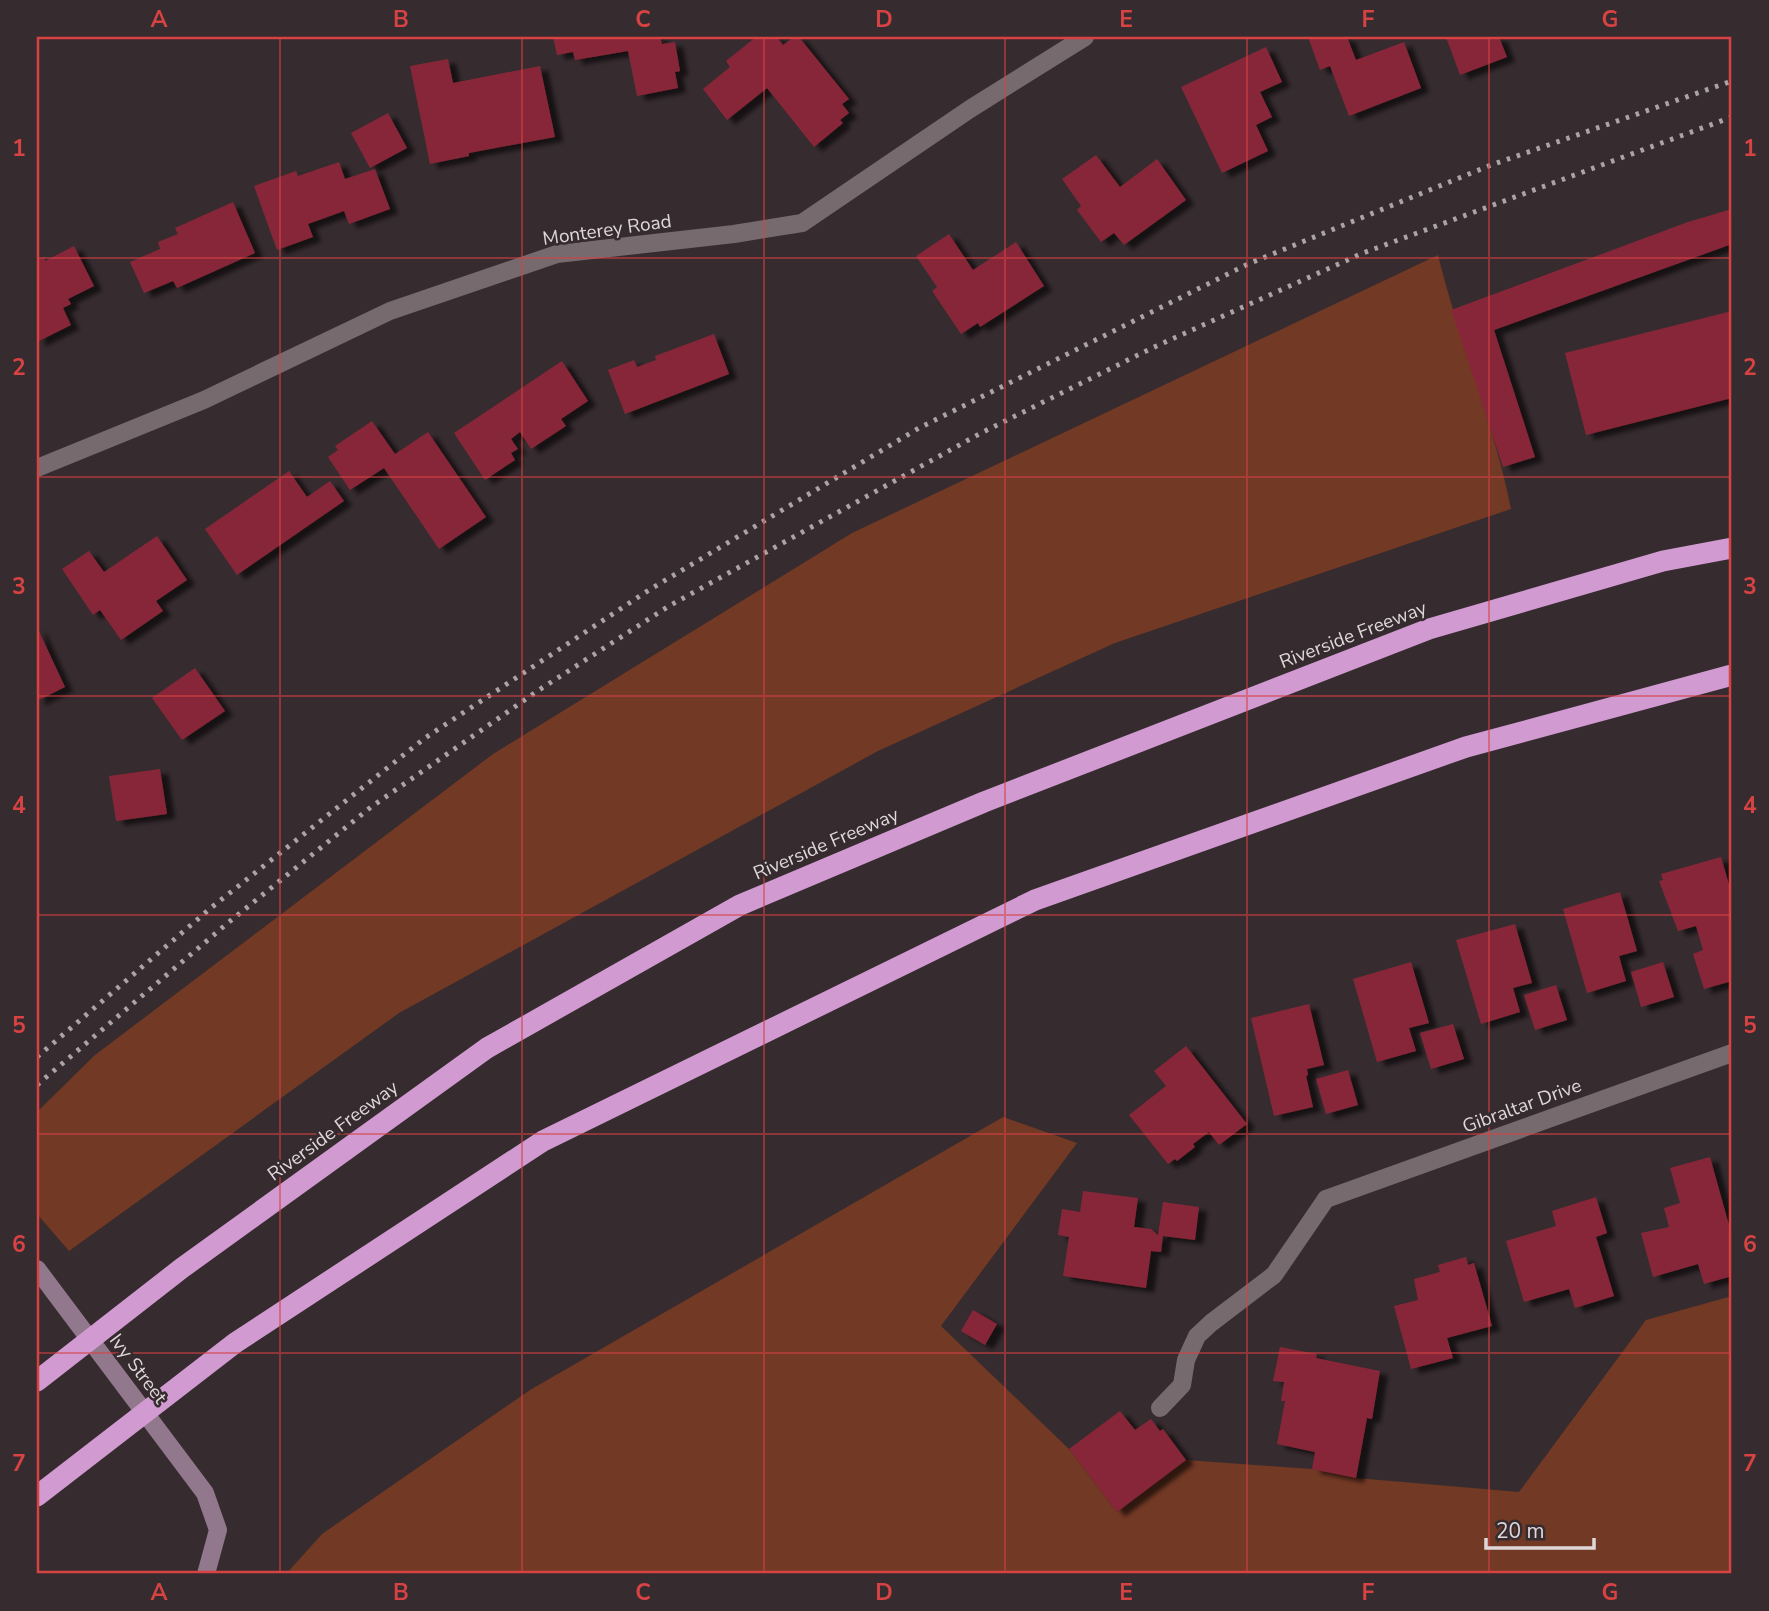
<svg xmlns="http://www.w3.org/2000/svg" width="1769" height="1611" viewBox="0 0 1769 1611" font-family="'Nunito Sans',sans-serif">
	<defs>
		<filter id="shadow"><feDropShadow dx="8" dy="4.5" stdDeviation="2" flood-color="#0009"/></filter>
	</defs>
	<rect width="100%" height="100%" fill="#362b2f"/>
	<!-- green -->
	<g fill="#723924">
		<path d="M1438,255C1459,341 1494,423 1511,509L1115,643L878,751L399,1013L69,1251L37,1214V1112L95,1055L493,754L852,533Z"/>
		<polygon points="1003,1117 1077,1143 941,1326 1069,1449 1117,1512 1186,1460 1312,1469 1356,1478 1519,1492 1646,1320 1732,1296 1732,1574 286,1574 322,1534 530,1390"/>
	</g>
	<!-- building -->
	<g fill="#872837" filter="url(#shadow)">
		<polygon points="553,37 660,37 662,44 675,42 680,71 675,72 678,88 637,96 628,51 575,60 573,52 557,55"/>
		<polygon points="756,37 777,37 783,45 794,37 799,37 849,99 842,104 849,113 840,120 843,123 814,147 767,88 727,120 703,89 730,67 726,61"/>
		<polygon points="1308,37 1347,37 1356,60 1404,42 1421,88 1349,116 1330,66 1320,70"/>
		<polygon points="1446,37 1499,37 1507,57 1460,75"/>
		<polygon points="1266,47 1282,82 1260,92 1272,117 1256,125 1268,151 1222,173 1181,87"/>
		<polygon points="448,59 453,83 540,66 555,137 469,153 469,156 430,164 410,66"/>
		<polygon points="388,113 407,148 370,168 351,133"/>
		<polygon points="1096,155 1120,187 1157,159 1186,200 1124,245 1114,233 1101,242 1077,210 1081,206 1062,179"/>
		<polygon points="339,162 345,179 375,169 390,209 349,224 344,211 308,224 313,237 277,250 254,186 296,171 298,176"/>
		<polygon points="233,202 255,253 177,288 173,281 144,293 130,262 160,249 158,242 178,234 175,228"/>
		<polygon points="1732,209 1732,244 1494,330 1535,457 1503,467 1451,310 1688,222"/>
		<polygon points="949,234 973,270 1016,242 1044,286 980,327 978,323 961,334 932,291 937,287 916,256"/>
		<polygon points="74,246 94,286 68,299 71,304 63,308 71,325 37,342 37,260 44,257 45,261"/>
		<polygon points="1732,311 1732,398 1586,435 1565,353"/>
		<polygon points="714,334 729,374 625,414 608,370 634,360 637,367 656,360 655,356"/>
		<polygon points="562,361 588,401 561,419 566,426 531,449 520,432 511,439 518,449 511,453 515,460 485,480 454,433"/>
		<polygon points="372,421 395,454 428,432 486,517 439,549 384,468 350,490 328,457 338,450 335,446"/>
		<polygon points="289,471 307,497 330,481 344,501 237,575 205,529"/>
		<polygon points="157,536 187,580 156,601 163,611 121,640 100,610 93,615 62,569 89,551 104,572"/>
		<polygon points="37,627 65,687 37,701"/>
		<polygon points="195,668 225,711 182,740 152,698"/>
		<polygon points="160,769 167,814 116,821 109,776"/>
		<polygon points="1721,857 1732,895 1732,981 1704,989 1693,954 1703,950 1696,926 1678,931 1659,881 1663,880 1661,874"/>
		<polygon points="1620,892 1637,951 1619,956 1626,981 1587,993 1563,909"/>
		<polygon points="1515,924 1532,983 1513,988 1520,1012 1481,1024 1456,940"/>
		<polygon points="1411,962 1429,1023 1409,1028 1416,1051 1377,1062 1353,979"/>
		<polygon points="1663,962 1674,997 1641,1007 1631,972"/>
		<polygon points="1556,985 1567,1020 1535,1030 1524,995"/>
		<polygon points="1309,1004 1324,1065 1307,1069 1308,1075 1306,1076 1313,1107 1274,1116 1251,1018"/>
		<polygon points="1453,1024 1464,1059 1431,1069 1420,1033"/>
		<polygon points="1186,1046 1247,1124 1219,1145 1209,1132 1193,1144 1195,1147 1177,1161 1175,1159 1168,1164 1129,1115 1166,1086 1154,1071"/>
		<polygon points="1348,1070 1358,1105 1326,1114 1316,1079"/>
		<polygon points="1710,1157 1732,1236 1732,1276 1704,1284 1698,1264 1653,1277 1641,1233 1669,1227 1664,1208 1680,1203 1670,1168"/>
		<polygon points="1083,1191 1138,1198 1134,1227 1151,1229 1158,1235 1163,1202 1199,1207 1195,1240 1163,1236 1161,1252 1151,1251 1146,1288 1063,1276 1069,1237 1058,1235 1062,1209 1080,1212"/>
		<polygon points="1596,1197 1607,1233 1596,1237 1614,1296 1575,1308 1569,1289 1524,1302 1506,1241 1556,1226 1552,1211"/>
		<polygon points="1466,1257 1468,1265 1474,1263 1492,1326 1447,1338 1453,1358 1411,1369 1394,1306 1418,1300 1414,1279 1440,1272 1438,1265"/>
		<polygon points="973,1310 997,1324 985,1345 961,1331"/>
		<polygon points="1280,1347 1317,1354 1316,1358 1380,1371 1372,1419 1367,1418 1356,1478 1312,1469 1315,1452 1277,1444 1285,1401 1281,1401 1284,1382 1273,1381"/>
		<polygon points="1120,1411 1135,1430 1151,1419 1160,1431 1163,1429 1186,1460 1117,1512 1069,1449"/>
	</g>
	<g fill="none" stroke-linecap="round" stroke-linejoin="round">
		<!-- lane -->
		<polyline stroke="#776a6f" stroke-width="18" points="1160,1408 1182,1385 1186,1360 1197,1336 1211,1323 1274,1275 1326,1199"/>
		<!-- street -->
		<g stroke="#776a6f" stroke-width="18">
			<polyline points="37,468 204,400 390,311 557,254 734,234 802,223 970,109 1085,37"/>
			<polyline points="1326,1199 1732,1053"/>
		</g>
		<!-- secondary -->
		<polyline stroke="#92788c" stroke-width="18" points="37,1269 205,1493 218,1530 206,1574"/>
		<!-- highway -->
		<g stroke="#d19ad1" stroke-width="21">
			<polyline points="37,1381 182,1268 487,1048 740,905 984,802 1429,629 1663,561 1732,548"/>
			<polyline points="37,1496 235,1343 543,1141 1035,900 1466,747 1732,675"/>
		</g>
		<!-- rail -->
		<g stroke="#aca3a7" stroke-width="5" stroke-dasharray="3.5 7" stroke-linecap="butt">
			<polyline points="37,1057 212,907 425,738 649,590 919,428 1248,264 1491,165 1732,81"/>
			<polyline points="37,1085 229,922 371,807 539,690 669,606 981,433 1152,348 1363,253 1732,117"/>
		</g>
	</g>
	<!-- grid -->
	<path fill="none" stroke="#d74243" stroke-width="2" stroke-opacity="0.55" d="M280,37V1574M522,37V1574M764,37V1574M1005,37V1574M1247,37V1574M1489,37V1574M37,258H1732M37,477H1732M37,696H1732M37,915H1732M37,1134H1732M37,1353H1732"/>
	<g text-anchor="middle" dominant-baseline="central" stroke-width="5" stroke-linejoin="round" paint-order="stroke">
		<!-- street labels -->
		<g font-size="19" fill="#dfd7da" stroke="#362b2f">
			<text transform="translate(607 230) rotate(-8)">Monterey Road</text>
			<text transform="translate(1353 635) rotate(-21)">Riverside Freeway</text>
			<text transform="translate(826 844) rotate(-23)">Riverside Freeway</text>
			<text transform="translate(1522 1106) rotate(-20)">Gibraltar Drive</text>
			<text transform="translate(333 1131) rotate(-36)">Riverside Freeway</text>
			<text transform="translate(138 1369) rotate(53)">Ivy Street</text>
		</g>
	</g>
	<!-- border -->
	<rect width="1769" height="1611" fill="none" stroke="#362b2f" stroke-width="77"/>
	<!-- scale -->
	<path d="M1486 1538v10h108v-10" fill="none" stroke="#dfd7da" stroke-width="3.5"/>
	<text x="1496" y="1538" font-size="21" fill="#dfd7da" stroke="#362b2f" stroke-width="5" paint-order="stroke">20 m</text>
	<rect x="38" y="38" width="1692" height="1534" fill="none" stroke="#d74243" stroke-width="2.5"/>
	<g font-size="23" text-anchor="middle" font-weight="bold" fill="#d74243">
		<text x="159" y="27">A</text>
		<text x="401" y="27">B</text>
		<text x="643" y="27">C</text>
		<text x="884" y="27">D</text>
		<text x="1126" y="27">E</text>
		<text x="1368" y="27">F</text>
		<text x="1610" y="27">G</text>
		<text x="19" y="156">1</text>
		<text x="1750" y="156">1</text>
		<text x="19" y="375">2</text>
		<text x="1750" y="375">2</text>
		<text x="19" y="594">3</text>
		<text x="1750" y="594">3</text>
		<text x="19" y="813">4</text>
		<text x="1750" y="813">4</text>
		<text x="19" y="1033">5</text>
		<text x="1750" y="1033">5</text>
		<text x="19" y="1252">6</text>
		<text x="1750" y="1252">6</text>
		<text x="19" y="1471">7</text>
		<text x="1750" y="1471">7</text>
		<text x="159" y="1600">A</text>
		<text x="401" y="1600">B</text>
		<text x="643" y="1600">C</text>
		<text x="884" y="1600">D</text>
		<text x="1126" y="1600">E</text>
		<text x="1368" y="1600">F</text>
		<text x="1610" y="1600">G</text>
	</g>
</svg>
